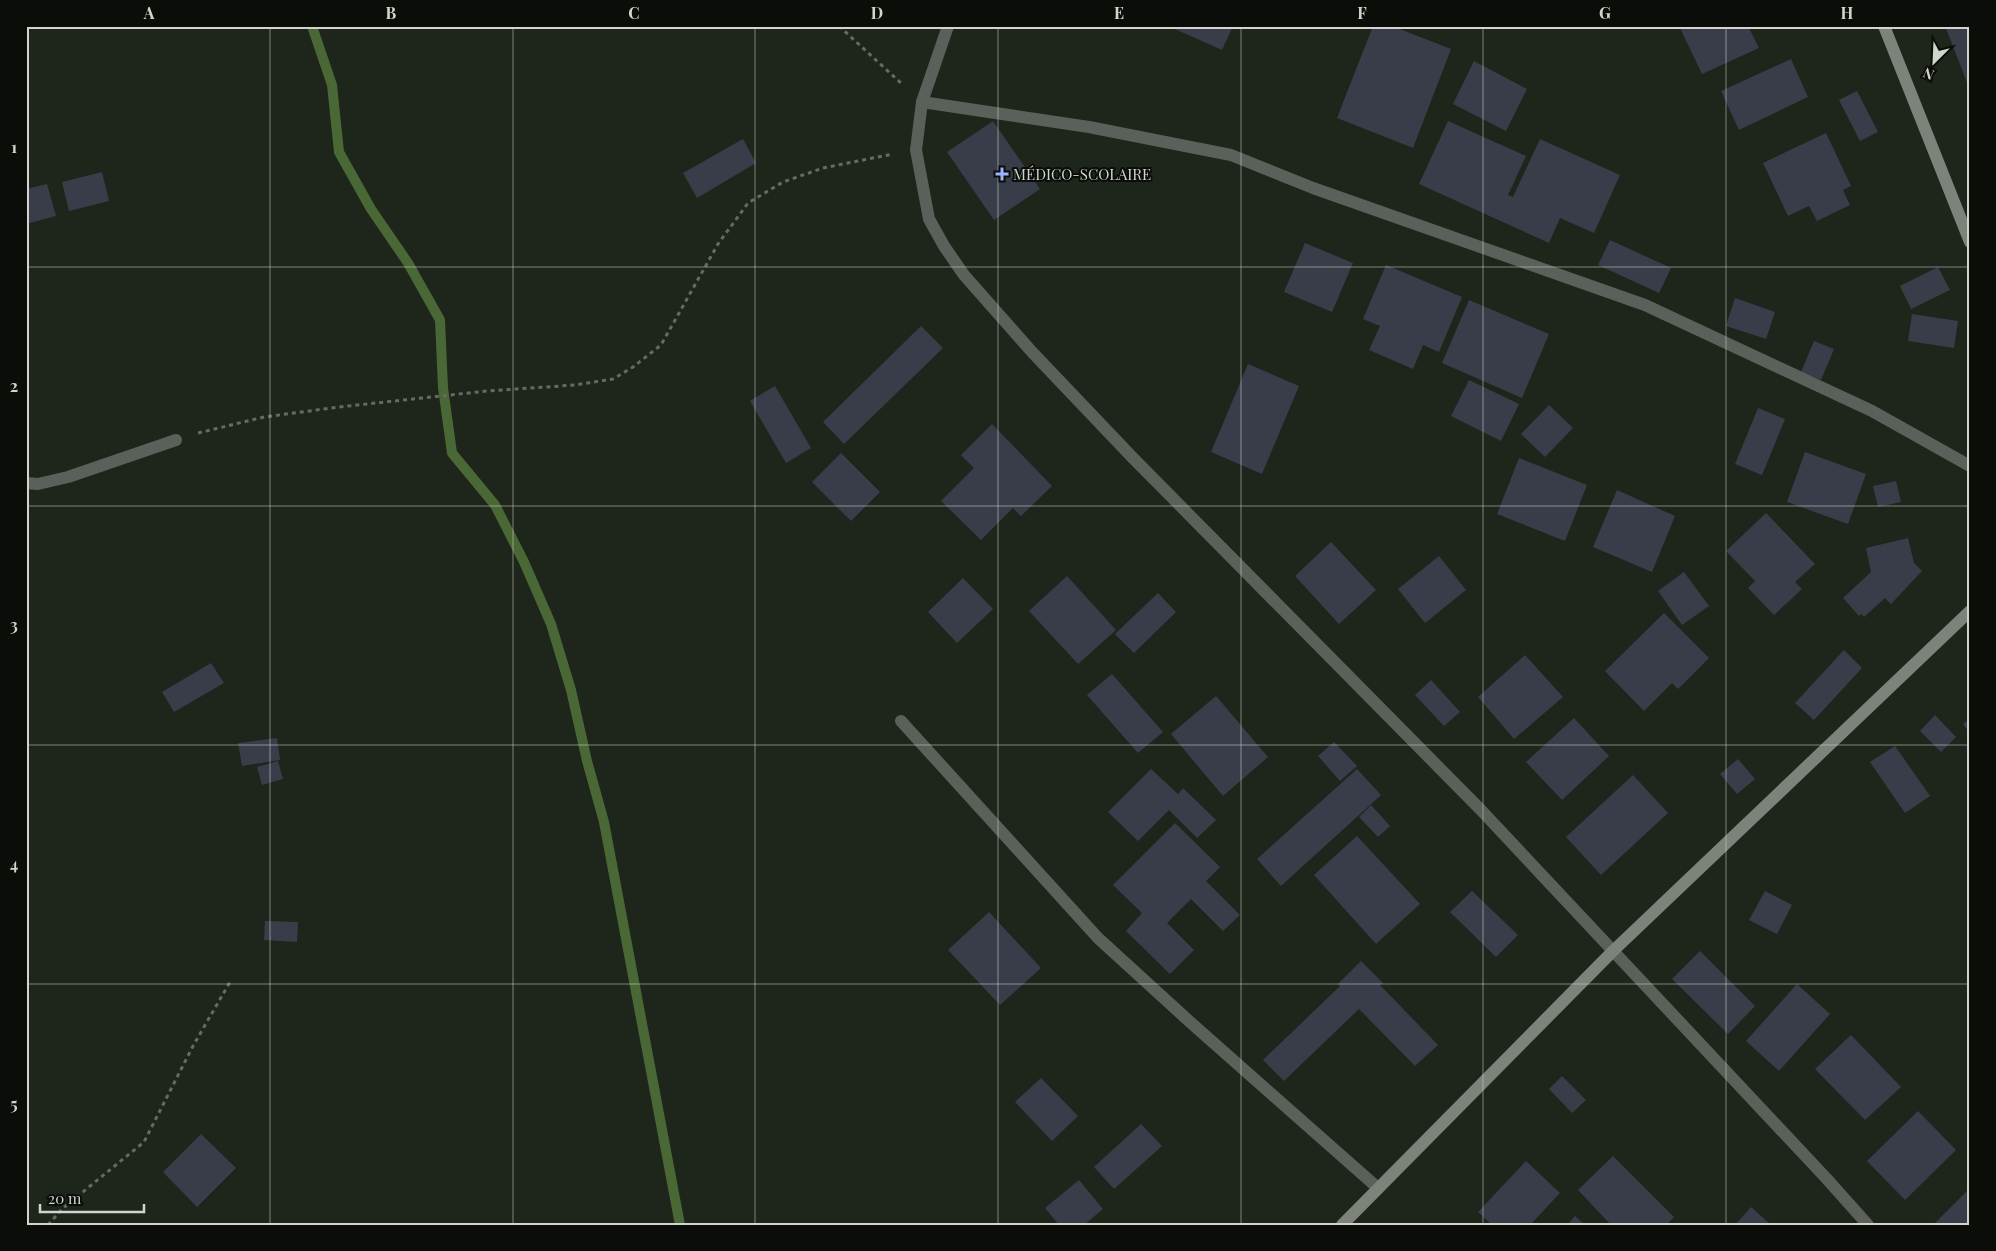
<svg xmlns="http://www.w3.org/2000/svg" width="1996" height="1251" viewBox="0 0 1996 1251" font-family="'Playfair Display',serif">
	<rect width="100%" height="100%" fill="#1e251a"/>
	<g fill="none" stroke-linecap="round" stroke-linejoin="round">
		<!-- stream -->
		<polyline stroke="#496836" stroke-width="10" points="312,26 332,85 339,152 371,209 408,263 440,320 443,388 452,453 495,505 524,562 551,624 571,690 587,761 604,822 680,1225"/>
	</g>
	<!-- building -->
	<g fill="#393d4a">
		<polygon points="1168,26 1233,26 1222,50"/>
		<polygon points="1373,26 1392,26 1451,49 1413,148 1337,118"/>
		<polygon points="1679,26 1748,26 1759,48 1702,74"/>
		<polygon points="1945,26 1970,26 1970,90"/>
		<polygon points="1791,59 1808,97 1739,130 1721,91"/>
		<polygon points="1474,61 1527,89 1506,131 1453,104"/>
		<polygon points="1857,91 1878,132 1860,141 1839,100"/>
		<polygon points="993,121 1040,189 994,220 947,152"/>
		<polygon points="1448,121 1526,156 1508,195 1513,197 1540,139 1620,175 1594,233 1560,218 1549,243 1419,184"/>
		<polygon points="1826,133 1851,186 1843,190 1850,205 1817,221 1809,206 1788,216 1763,163"/>
		<polygon points="743,139 756,163 697,198 683,173"/>
		<polygon points="102,172 109,201 69,211 62,182"/>
		<polygon points="47,184 56,216 26,224 26,189"/>
		<polygon points="1610,240 1671,268 1659,293 1598,265"/>
		<polygon points="1305,243 1353,263 1332,312 1284,292"/>
		<polygon points="1386,265 1462,297 1439,352 1423,345 1413,369 1369,350 1380,326 1363,319"/>
		<polygon points="1938,267 1950,290 1911,309 1900,286"/>
		<polygon points="1735,298 1775,312 1766,339 1726,326"/>
		<polygon points="1469,300 1549,334 1522,398 1442,363"/>
		<polygon points="1912,314 1958,321 1954,348 1908,341"/>
		<polygon points="921,326 943,348 844,444 823,422"/>
		<polygon points="1814,341 1834,349 1821,380 1801,372"/>
		<polygon points="1248,364 1299,386 1262,474 1211,452"/>
		<polygon points="1469,380 1519,404 1501,441 1451,416"/>
		<polygon points="775,386 811,448 786,463 750,401"/>
		<polygon points="1549,405 1573,428 1545,457 1521,434"/>
		<polygon points="1758,408 1785,419 1762,475 1735,464"/>
		<polygon points="992,424 1052,486 1021,516 1013,508 981,540 941,501 974,468 961,455"/>
		<polygon points="1805,452 1866,474 1848,524 1787,502"/>
		<polygon points="841,453 880,492 851,521 812,482"/>
		<polygon points="1519,458 1587,485 1565,541 1497,514"/>
		<polygon points="1896,481 1901,502 1878,507 1873,486"/>
		<polygon points="1617,490 1675,516 1652,572 1593,547"/>
		<polygon points="1766,513 1815,564 1795,582 1802,589 1774,615 1748,588 1755,581 1726,551"/>
		<polygon points="1908,538 1914,563 1922,571 1891,604 1885,598 1864,617 1861,614 1859,616 1843,598 1871,572 1866,548"/>
		<polygon points="1331,542 1376,590 1339,624 1295,576"/>
		<polygon points="1439,556 1466,590 1425,623 1398,589"/>
		<polygon points="1684,572 1709,606 1682,625 1658,591"/>
		<polygon points="1067,576 1116,630 1078,664 1029,611"/>
		<polygon points="963,578 993,609 957,643 928,612"/>
		<polygon points="1158,593 1176,612 1134,653 1115,634"/>
		<polygon points="1664,613 1709,658 1678,689 1672,683 1644,711 1605,671"/>
		<polygon points="1844,650 1862,668 1814,720 1795,703"/>
		<polygon points="1525,655 1563,697 1514,739 1478,697"/>
		<polygon points="211,663 224,683 174,712 162,692"/>
		<polygon points="1112,674 1163,732 1138,753 1087,695"/>
		<polygon points="1431,680 1460,712 1444,726 1415,695"/>
		<polygon points="1216,696 1268,757 1223,796 1171,734"/>
		<polygon points="1935,715 1956,737 1941,752 1920,731"/>
		<polygon points="1574,718 1609,756 1562,800 1526,762"/>
		<polygon points="1970,719 1970,733 1963,724"/>
		<polygon points="277,738 280,760 242,766 238,743"/>
		<polygon points="1334,742 1357,766 1340,781 1318,756"/>
		<polygon points="1895,746 1930,796 1905,813 1870,762"/>
		<polygon points="1738,759 1755,779 1737,794 1720,774"/>
		<polygon points="278,761 283,779 262,785 257,767"/>
		<polygon points="1151,769 1178,794 1183,788 1216,820 1197,838 1169,810 1138,841 1108,812"/>
		<polygon points="1357,769 1381,795 1281,886 1257,859"/>
		<polygon points="1633,775 1668,813 1601,875 1566,837"/>
		<polygon points="1371,805 1390,826 1378,837 1359,817"/>
		<polygon points="1175,823 1220,867 1206,881 1240,915 1223,931 1191,899 1167,923 1194,950 1170,974 1126,931 1142,913 1113,885"/>
		<polygon points="1357,836 1420,904 1376,944 1314,875"/>
		<polygon points="1472,891 1518,935 1496,957 1450,912"/>
		<polygon points="1765,891 1792,905 1777,934 1749,920"/>
		<polygon points="989,912 1041,968 1000,1005 948,950"/>
		<polygon points="265,921 298,922 297,942 264,940"/>
		<polygon points="1700,951 1755,1006 1728,1034 1672,979"/>
		<polygon points="1361,961 1383,983 1380,985 1438,1045 1415,1066 1359,1009 1284,1081 1263,1060 1340,986 1338,984"/>
		<polygon points="1797,984 1830,1014 1779,1071 1746,1041"/>
		<polygon points="1851,1035 1901,1087 1865,1120 1815,1069"/>
		<polygon points="1562,1076 1586,1100 1572,1113 1549,1089"/>
		<polygon points="1041,1078 1078,1116 1052,1141 1015,1102"/>
		<polygon points="1918,1111 1956,1150 1905,1200 1867,1161"/>
		<polygon points="1141,1124 1162,1146 1114,1189 1094,1167"/>
		<polygon points="201,1134 236,1168 197,1207 163,1172"/>
		<polygon points="1613,1156 1674,1217 1666,1225 1611,1225 1578,1190"/>
		<polygon points="1526,1161 1560,1193 1530,1225 1492,1225 1478,1212"/>
		<polygon points="1079,1180 1103,1209 1084,1225 1059,1225 1045,1208"/>
		<polygon points="1970,1188 1970,1225 1933,1225"/>
		<polygon points="1751,1207 1771,1225 1735,1225"/>
		<polygon points="1575,1216 1585,1225 1567,1225"/>
	</g>
	<g fill="none" stroke-linecap="round" stroke-linejoin="round">
		<!-- path -->
		<g stroke="#656b61" stroke-width="3" stroke-dasharray="4 4" stroke-linecap="butt">
			<polyline points="839,26 903,85"/>
			<polyline points="198,433 264,417 339,407 487,391 575,385 613,379 633,367 661,345 718,244 748,203 783,182 823,168 893,154"/>
			<polyline points="48,1225 62,1209 144,1142 193,1046 230,982"/>
		</g>
		<!-- street -->
		<g stroke="#5c605a" stroke-width="12">
			<polyline points="948,26 922,102 916,150 929,219 944,246 964,275 1032,352 1132,457 1480,809 1826,1178 1868,1225"/>
			<polyline points="922,102 1089,127 1231,155 1313,188 1645,305 1872,411 1970,466"/>
			<polyline points="26,483 38,484 68,477 176,440"/>
			<polyline points="901,721 1098,938 1190,1022 1378,1188"/>
		</g>
		<!-- secondary -->
		<g stroke="#7d837a" stroke-width="12">
			<polyline points="1884,26 1970,242"/>
			<polyline points="1342,1225 1613,951 1970,611"/>
		</g>
	</g>
	<!-- grid -->
	<path fill="none" stroke="#d0d5cd" stroke-width="1" stroke-opacity="0.55" d="M270,26V1225M513,26V1225M755,26V1225M998,26V1225M1241,26V1225M1483,26V1225M1726,26V1225M26,267H1970M26,506H1970M26,745H1970M26,984H1970"/>
	<!-- markers -->
	<path fill="#9bb4fd" stroke="#0a0d08" stroke-width="2" d="M999.5 166.5h5v5h5v5h-5v5h-5v-5h-5v-5h5z"/>
	<g text-anchor="middle" dominant-baseline="central" stroke-width="4" stroke-linejoin="round" paint-order="stroke">
		<!-- poi labels -->
		<g font-size="15" fill="#d0d5cd" stroke="#0a0d08" text-anchor="start">
			<text x="1013" y="174">MÉDICO-SCOLAIRE</text>
		</g>
	</g>
	<!-- border -->
	<rect width="1996" height="1251" fill="none" stroke="#0a0d08" stroke-width="55"/>
	<!-- north arrow -->
	<g transform="translate(1934 62) rotate(204)" stroke="#0a0d08" stroke-width="4" paint-order="stroke">
	<path d="M0-4L9 19L0 12L-9 19Z" fill="#d0d5cd"/>
	<text y="-8" font-size="14" font-weight="bold" text-anchor="middle" fill="#d0d5cd">N</text>
	</g>
	<!-- scale -->
	<path d="M40 1204v8h104v-8" fill="none" stroke="#d0d5cd" stroke-width="2.5"/>
	<text x="48" y="1204" font-size="15" fill="#d0d5cd" stroke="#0a0d08" stroke-width="4" paint-order="stroke">20 m</text>
	<rect x="28" y="28" width="1940" height="1196" fill="none" stroke="#d0d5cd" stroke-width="2"/>
	<g font-size="16" text-anchor="middle" font-weight="bold" fill="#d0d5cd">
		<text x="149" y="19">A</text>
		<text x="391" y="19">B</text>
		<text x="634" y="19">C</text>
		<text x="877" y="19">D</text>
		<text x="1119" y="19">E</text>
		<text x="1362" y="19">F</text>
		<text x="1605" y="19">G</text>
		<text x="1847" y="19">H</text>
		<text x="14" y="153">1</text>
		<text x="14" y="392">2</text>
		<text x="14" y="631">3</text>
		<text x="14" y="870">4</text>
		<text x="14" y="1110">5</text>
	</g>
</svg>
